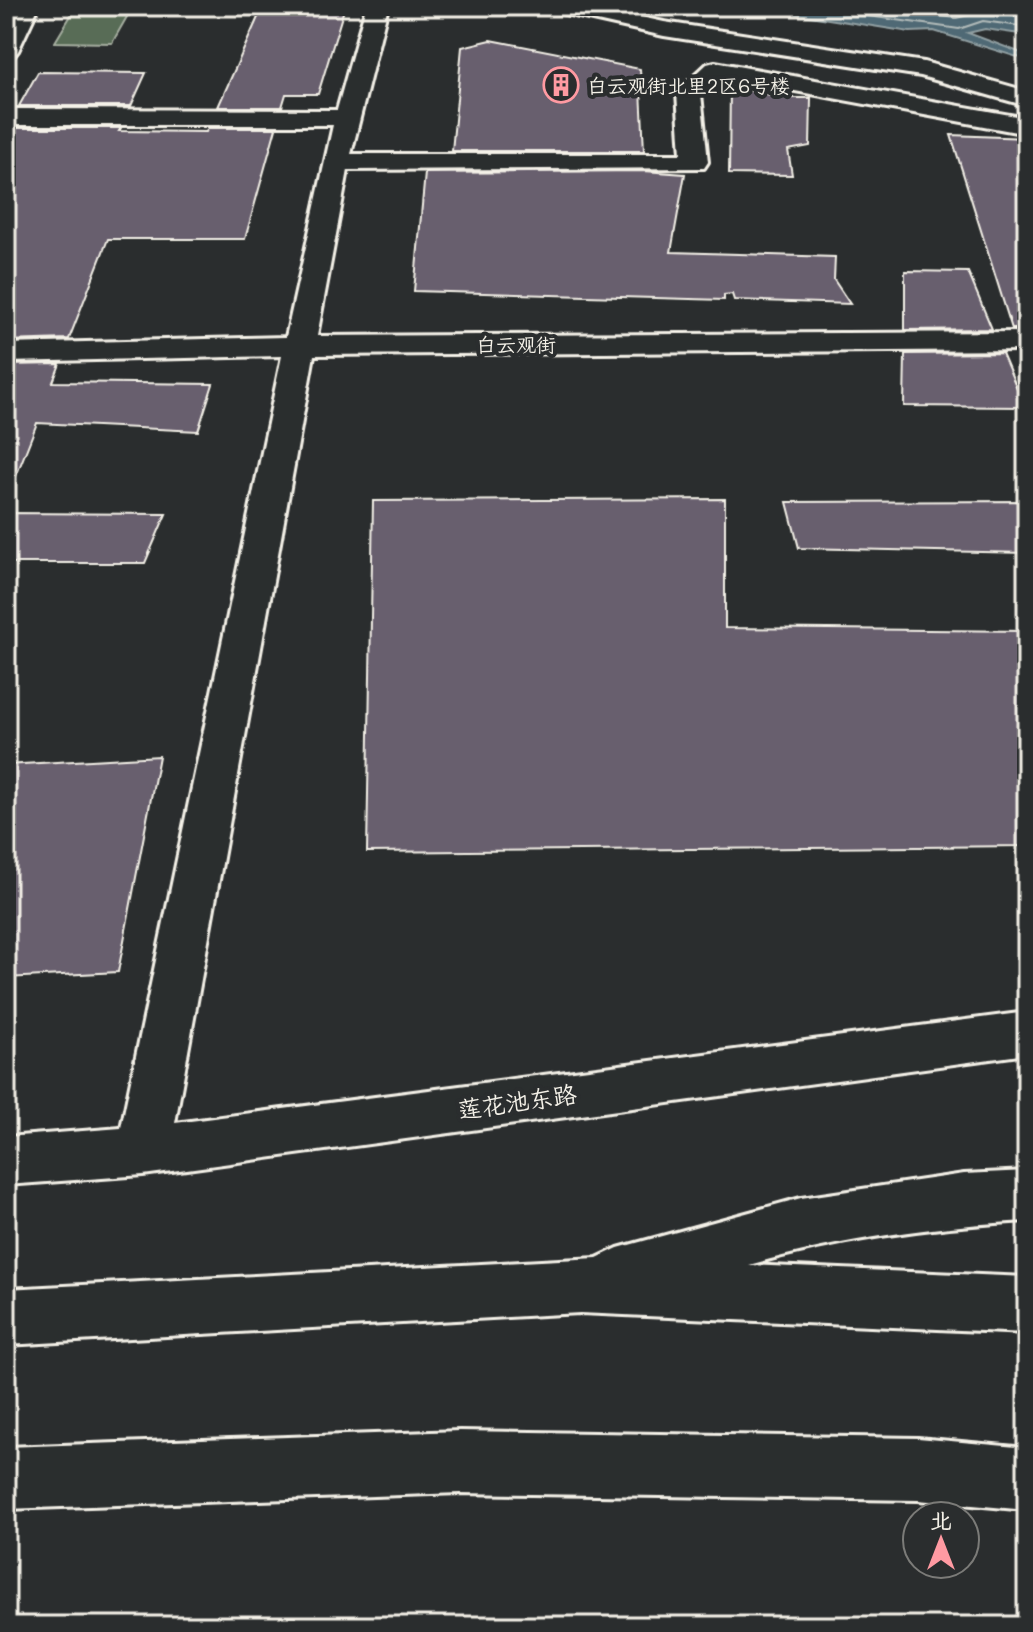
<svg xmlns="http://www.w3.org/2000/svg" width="1033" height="1632" viewBox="0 0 1033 1632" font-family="Mali,'LXGW WenKai TC',sans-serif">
	<rect width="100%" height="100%" fill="#2a2d2e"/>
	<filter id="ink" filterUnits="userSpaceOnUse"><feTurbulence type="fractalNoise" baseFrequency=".0125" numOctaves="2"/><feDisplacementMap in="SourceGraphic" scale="16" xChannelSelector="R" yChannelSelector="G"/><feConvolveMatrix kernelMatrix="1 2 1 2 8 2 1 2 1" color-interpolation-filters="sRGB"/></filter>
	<g filter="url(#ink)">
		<!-- green -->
		<polygon fill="#586c57" stroke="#a6aea0" stroke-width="2" points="76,7 132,8 112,43 55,42"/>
		<!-- water -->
		<polygon fill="#4f6974" stroke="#919fa2" stroke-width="2" points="747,6 1027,6 1027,35 985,29 968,33 1027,55 1027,60 934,31 910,32"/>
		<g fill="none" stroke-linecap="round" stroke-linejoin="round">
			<!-- shore -->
			<g stroke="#b2bbba" stroke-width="2">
				<polyline points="799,6 959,29 983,21 1027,27"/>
				<polyline points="863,6 956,18 982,12 1027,17"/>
			</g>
		</g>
		<!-- building -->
		<g fill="#685e6e" stroke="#f4f1e8" stroke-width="2">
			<polygon points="263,6 345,6 318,94 286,94 282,107 218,107"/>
			<polygon points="491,40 640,69 644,151 452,151 462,47"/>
			<polygon points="38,72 146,73 131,106 19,106"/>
			<polygon points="730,87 787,98 811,98 810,146 788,150 792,175 729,174"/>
			<polygon points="6,128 121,128 119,131 206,132 208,128 276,128 245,239 108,239 69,339 6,341"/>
			<polygon points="951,135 1027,138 1027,329 1012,329"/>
			<polygon points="644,171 685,174 671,252 835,257 834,280 850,304 734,300 732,294 724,295 724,300 414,291 425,173"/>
			<polygon points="905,271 968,272 992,329 905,330"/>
			<polygon points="1002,353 1025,407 904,406 905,354"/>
			<polygon points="60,364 53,382 213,384 198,431 37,423 9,494 6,493 6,365"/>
			<polygon points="725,499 725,628 1027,631 1027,846 367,852 373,501"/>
			<polygon points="1027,501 1027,553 799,548 787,502"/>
			<polygon points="6,513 166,514 145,563 6,563"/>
			<polygon points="159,756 118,972 6,978 6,765"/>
		</g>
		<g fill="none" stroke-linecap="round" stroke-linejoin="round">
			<defs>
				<g id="minor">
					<polygon points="17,6 39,6 18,51 14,56 6,58 6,28"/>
					<polygon points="366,6 388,6 351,154 681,154 677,92 707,64 715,62 1027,118 1027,134 720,77 701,94 708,162 704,168 348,170 317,336 1027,332 1027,350 314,355 175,1123 1027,1012 1027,1054 143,1175 6,1185 6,1137 121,1128 282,356 6,362 6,344 286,337 333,125 6,125 6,109 337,110"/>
					<polygon points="549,6 590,6 664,22 924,62 1027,91 1027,106 921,76 664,36 552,11"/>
				</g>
				<g id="highway">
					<path d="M1027,1171V1221C934,1226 839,1239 749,1265L1027,1277V1333L580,1313L6,1345V1289L597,1258L618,1248L801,1198L964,1174Z"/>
					<polygon points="460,1431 918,1438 1027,1448 1027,1510 918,1500 460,1493 6,1509 6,1447"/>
				</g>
			</defs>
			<!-- minor casing -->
			<use href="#minor" stroke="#f4f1e8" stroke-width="6"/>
			<!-- highway casing -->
			<use href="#highway" stroke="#f4f1e8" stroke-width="6"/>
			<!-- minor -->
			<use href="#minor" fill="#2a2d2e" fill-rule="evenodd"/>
			<!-- highway -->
			<use href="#highway" fill="#2a2d2e" fill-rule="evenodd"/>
		</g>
	</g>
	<!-- icons -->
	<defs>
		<symbol id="building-ring" viewBox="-11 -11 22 22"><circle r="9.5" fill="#2a2d2e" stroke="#ff9aa2" stroke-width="1.5"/><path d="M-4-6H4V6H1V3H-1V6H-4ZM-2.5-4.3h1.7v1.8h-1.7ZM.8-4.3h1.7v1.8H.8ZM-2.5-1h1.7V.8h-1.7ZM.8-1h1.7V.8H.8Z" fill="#ff9aa2"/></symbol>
	</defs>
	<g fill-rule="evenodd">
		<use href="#building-ring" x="541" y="65" width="40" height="40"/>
	</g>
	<g text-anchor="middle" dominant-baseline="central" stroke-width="8" stroke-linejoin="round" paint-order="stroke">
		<!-- far-poi labels -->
		<g font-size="20" fill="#f4f1e8" stroke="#2a2d2e" text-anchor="start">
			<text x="587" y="85">白云观街北里2区6号楼</text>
		</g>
		<!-- far-street labels -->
		<g font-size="20" fill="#f4f1e8" stroke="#2a2d2e">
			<text x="516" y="344">白云观街</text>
		</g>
		<!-- street labels -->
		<g font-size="24" fill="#f4f1e8" stroke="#2a2d2e">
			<text transform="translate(517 1101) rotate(-8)">莲花池东路</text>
		</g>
	</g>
	<!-- margin -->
	<rect width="1033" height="1632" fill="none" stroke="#2a2d2e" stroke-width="32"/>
	<rect x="16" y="16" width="1001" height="1600" fill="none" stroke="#f4f1e8" stroke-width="3" filter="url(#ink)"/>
	<!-- north arrow -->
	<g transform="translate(941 1540)"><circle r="38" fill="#2a2d2e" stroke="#7b7b78" stroke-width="2"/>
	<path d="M0-6L14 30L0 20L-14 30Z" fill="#ff9aa2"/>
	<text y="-12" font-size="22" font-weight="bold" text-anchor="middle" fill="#f4f1e8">北</text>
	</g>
</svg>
